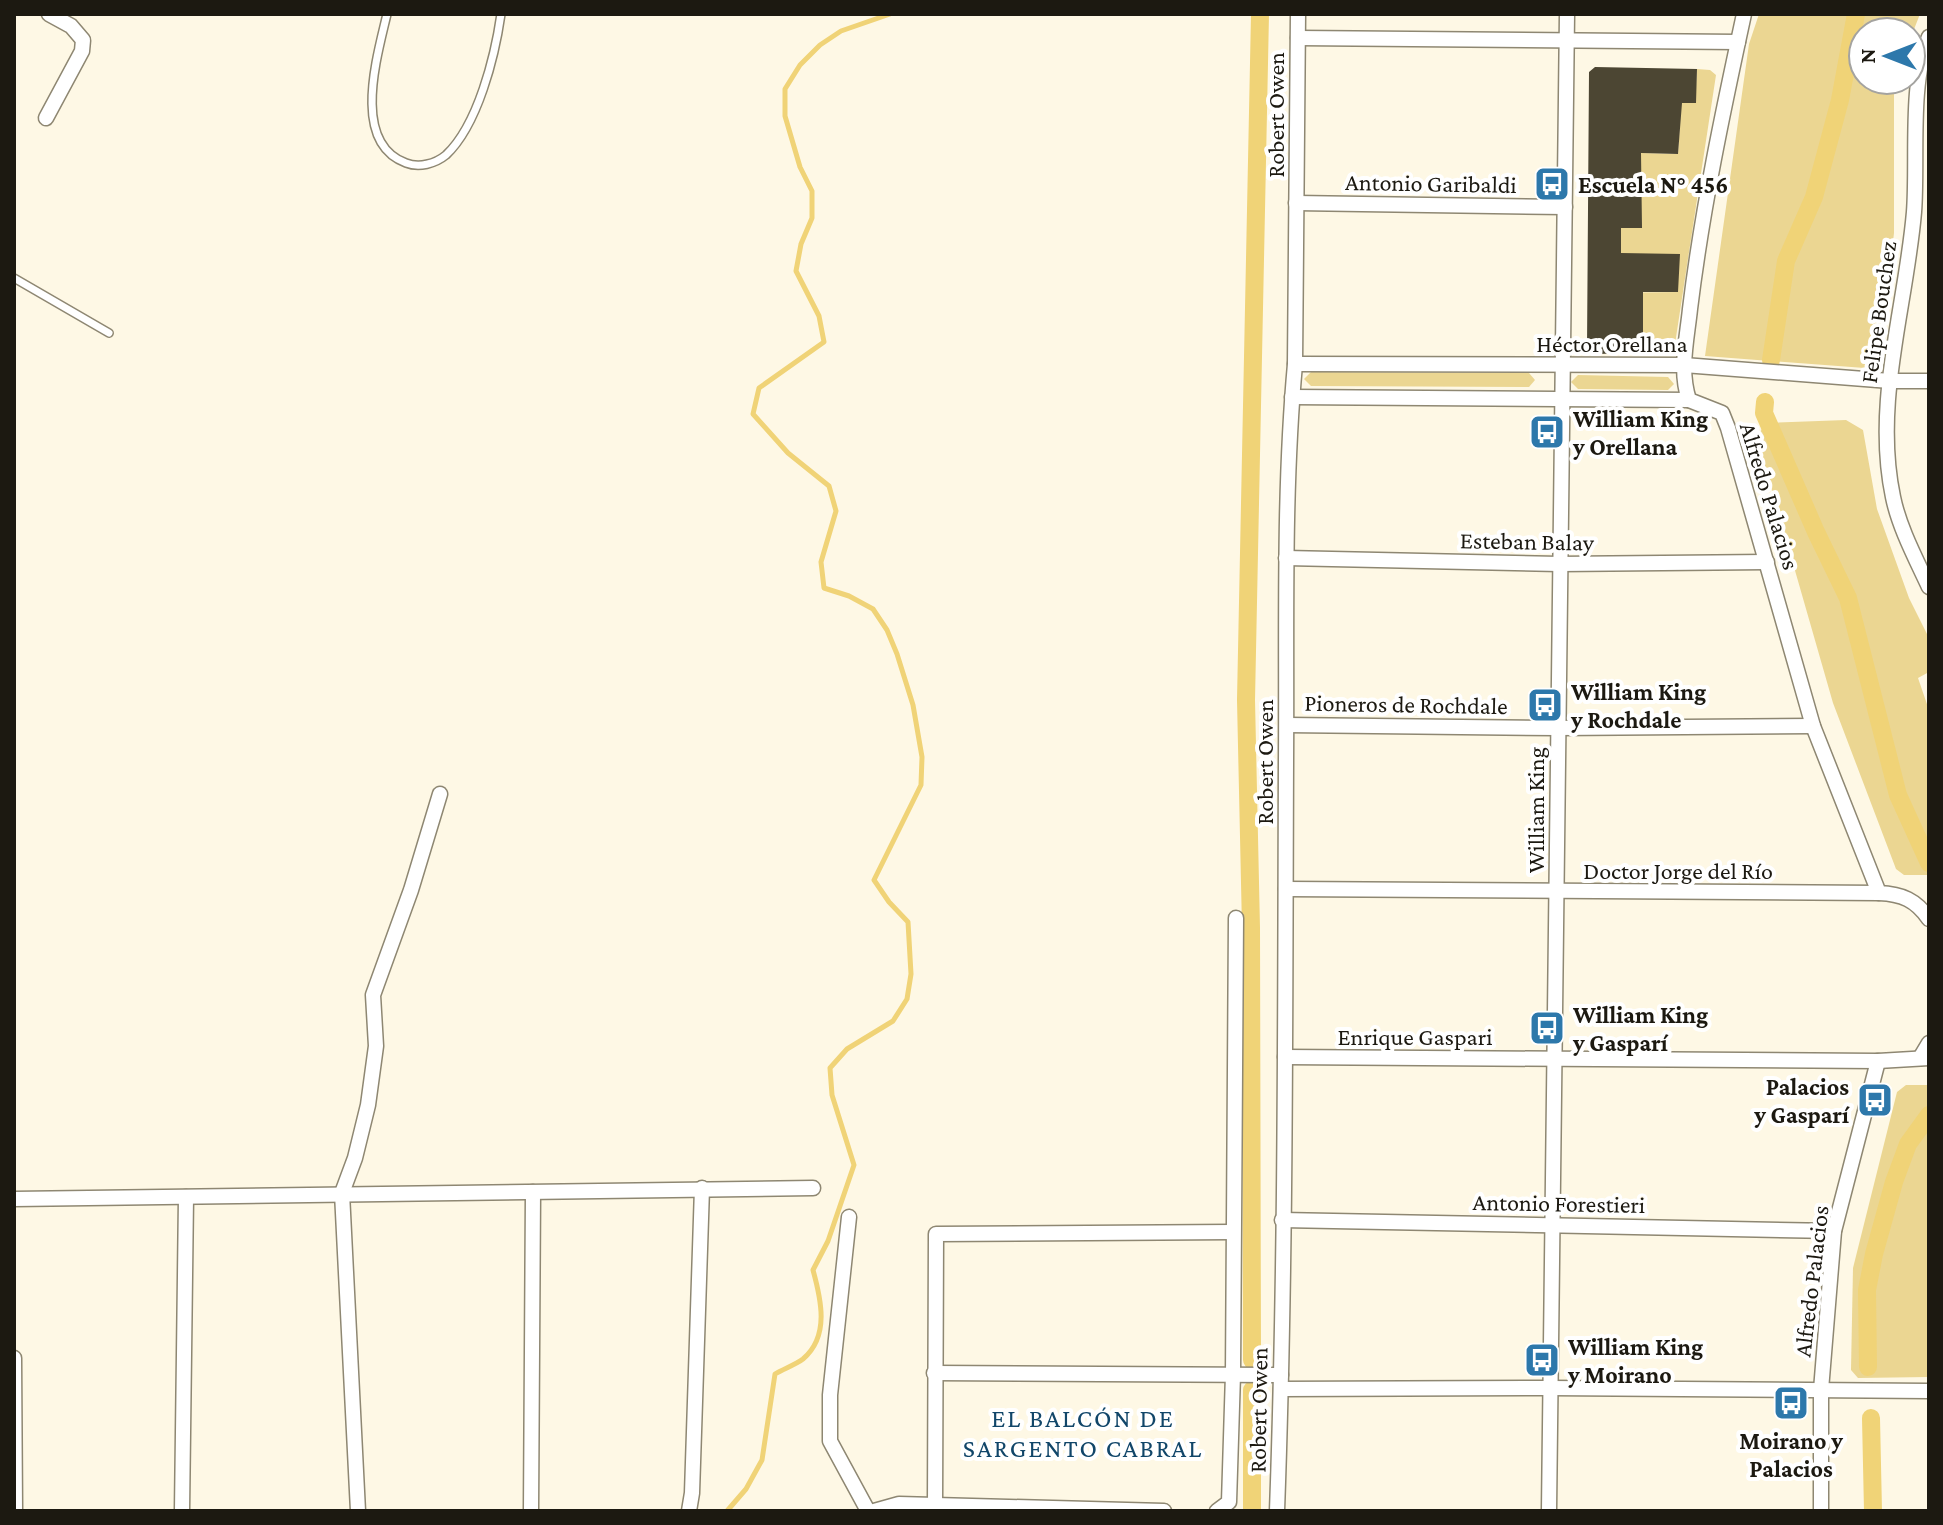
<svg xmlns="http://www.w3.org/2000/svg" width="1943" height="1525" viewBox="0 0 1943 1525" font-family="'Crimson Pro',serif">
	<rect width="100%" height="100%" fill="#fef8e5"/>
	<!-- green -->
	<g fill="#ebd692">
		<polygon points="1759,14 1920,14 1911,37 1911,32 1863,32 1863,80 1894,80 1894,233 1878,369 1705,356 1749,44"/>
		<polygon points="1697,69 1710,70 1716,75 1675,344 1667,352 1643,353 1596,293 1678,292 1621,253 1621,228 1641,228 1641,153 1678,154 1680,123 1626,100 1695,103"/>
		<polygon points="1311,372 1529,373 1535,380 1529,387 1311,386 1304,379"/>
		<polygon points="1578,375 1668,377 1674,384 1668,390 1578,389 1571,382"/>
		<polygon points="1846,420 1863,430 1877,509 1909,598 1929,638 1929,672 1918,678 1929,710 1929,875 1904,875 1896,869 1833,703 1757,438 1765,423"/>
		<polygon points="1906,1085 1929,1085 1929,1377 1858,1378 1851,1370 1853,1268 1897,1092"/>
	</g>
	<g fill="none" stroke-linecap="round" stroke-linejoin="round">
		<!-- stream -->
		<path stroke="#f0d377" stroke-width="5" d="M727,1511L746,1489L762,1460L775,1374C783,1369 795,1365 803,1359C830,1336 821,1299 813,1270L828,1241L854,1165L832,1095L830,1068L847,1049L893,1021L907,999L911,974L908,922L889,902L874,880L921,785L922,757L913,705L897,654L887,630L873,609L849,596L824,588L821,562L836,511L829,486L788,453L753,414L759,388L824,342L819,316L796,271L801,244L812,218V191L800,167L785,116V89L800,65L820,45L841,31L890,14"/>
		<!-- canal -->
		<g stroke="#f0d377" stroke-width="18">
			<polyline points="1771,360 1786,261 1814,197 1840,100 1856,14"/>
			<polyline points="1765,402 1764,413 1816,532 1848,598 1898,795 1929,863"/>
			<polyline points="1252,1360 1251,928 1246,700 1260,14"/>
			<polyline points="1868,1367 1867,1290 1874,1254 1894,1182 1908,1144 1929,1115"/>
			<polyline points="1252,1390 1252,1511"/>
			<polyline points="1871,1418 1873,1511"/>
		</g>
	</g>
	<!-- building -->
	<polygon fill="#4c4633" points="1595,67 1697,69 1696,103 1682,103 1678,154 1641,153 1642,228 1621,228 1621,253 1680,254 1678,292 1643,292 1643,353 1594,354 1587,348 1589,72"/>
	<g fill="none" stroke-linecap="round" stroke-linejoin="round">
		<defs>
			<g id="lane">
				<path d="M387,14C377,57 351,143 406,163C419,168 435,164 446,155C478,125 495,56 501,14"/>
				<polyline points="14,278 109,333"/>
			</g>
			<g id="street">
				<path d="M1744,14C1723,111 1702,210 1690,309C1687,339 1679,370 1689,400L1722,413L1728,428L1813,726L1879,893C1902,894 1916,900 1929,919"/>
				<path d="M1929,37C1909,83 1918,161 1914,212C1906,307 1873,402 1893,497C1899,527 1916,559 1929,587"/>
				<polyline points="1298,38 1738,42"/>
				<polyline points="46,118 82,51 83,40 71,26 49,14"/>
				<polyline points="1296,203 1565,207"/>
				<polyline points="1295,364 1684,365 1890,381 1929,381"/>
				<polyline points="1292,397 1689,400"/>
				<polyline points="1286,558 1559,564 1767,562"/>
				<polyline points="1287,725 1557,728 1813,726"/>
				<polyline points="1286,889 1879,893"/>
				<polyline points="1285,1057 1878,1061 1929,1058"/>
				<polyline points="1920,1058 1929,1043"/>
				<polyline points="14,1199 813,1188"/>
				<polyline points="849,1217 830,1395 830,1441 868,1511"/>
				<polyline points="1282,1220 1834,1231"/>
				<polyline points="14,1358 15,1511"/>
				<polyline points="934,1373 1281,1375"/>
				<polyline points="1281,1389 1550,1388 1929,1391"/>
				<polyline points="935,1506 936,1234 1232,1232"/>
				<polyline points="182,1511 186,1197"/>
				<polyline points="358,1511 342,1193 355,1158 368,1105 376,1046 373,995 411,890 440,794"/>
				<polyline points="531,1511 533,1192"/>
				<polyline points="689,1511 692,1493 702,1188"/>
				<polyline points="874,1511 899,1504 1164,1511"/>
				<polyline points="1217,1511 1229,1502 1233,1374 1236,918"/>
				<path d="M1277,1511C1286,1262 1285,1012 1286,762C1287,630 1283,496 1295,364L1298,14"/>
				<polyline points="1549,1511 1567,14"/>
				<polyline points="1821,1511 1821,1390 1834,1231 1878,1061"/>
			</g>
		</defs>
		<!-- lane casing -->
		<use href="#lane" stroke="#8e8772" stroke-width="10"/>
		<!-- street casing -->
		<use href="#street" stroke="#8e8772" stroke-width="17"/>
		<!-- lane -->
		<use href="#lane" stroke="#fff" stroke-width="7"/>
		<!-- street -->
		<use href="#street" stroke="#fff" stroke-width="14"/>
	</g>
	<!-- icons -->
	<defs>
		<symbol id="bus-square" viewBox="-11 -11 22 22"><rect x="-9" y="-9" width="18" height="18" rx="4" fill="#2d78ab" stroke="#fff"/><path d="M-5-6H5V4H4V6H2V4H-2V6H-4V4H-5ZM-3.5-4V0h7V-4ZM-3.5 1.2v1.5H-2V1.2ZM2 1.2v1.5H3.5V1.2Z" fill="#fff"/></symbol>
	</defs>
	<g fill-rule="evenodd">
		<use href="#bus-square" x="1532" y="164" width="40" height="40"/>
		<use href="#bus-square" x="1527" y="412" width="40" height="40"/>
		<use href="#bus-square" x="1525" y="685" width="40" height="40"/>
		<use href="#bus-square" x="1527" y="1008" width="40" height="40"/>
		<use href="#bus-square" x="1855" y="1080" width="40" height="40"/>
		<use href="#bus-square" x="1522" y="1340" width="40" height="40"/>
		<use href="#bus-square" x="1771" y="1383" width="40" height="40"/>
	</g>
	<g text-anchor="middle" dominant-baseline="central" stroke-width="8" stroke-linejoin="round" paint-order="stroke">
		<!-- street labels -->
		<g font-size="24" fill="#1c1911" stroke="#fff">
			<text transform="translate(1275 115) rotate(-90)">Robert Owen</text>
			<text transform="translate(1431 183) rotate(1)">Antonio Garibaldi</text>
			<text transform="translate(1878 312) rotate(-82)">Felipe Bouchez</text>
			<text x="1612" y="343">Héctor Orellana</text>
			<text transform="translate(1770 496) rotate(73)">Alfredo Palacios</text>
			<text transform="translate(1527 541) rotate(1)">Esteban Balay</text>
			<text transform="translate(1406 704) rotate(1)">Pioneros de Rochdale</text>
			<text transform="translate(1264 762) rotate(-90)">Robert Owen</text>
			<text transform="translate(1535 810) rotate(-90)">William King</text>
			<text x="1678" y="870">Doctor Jorge del Río</text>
			<text x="1415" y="1036">Enrique Gaspari</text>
			<text transform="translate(1559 1203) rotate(1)">Antonio Forestieri</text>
			<text transform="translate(1811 1281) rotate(-83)">Alfredo Palacios</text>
			<text transform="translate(1258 1410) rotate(-89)">Robert Owen</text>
		</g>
		<!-- poi labels -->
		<g font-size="24" font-weight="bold" fill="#1c1911" stroke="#fff" text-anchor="start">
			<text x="1578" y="184">Escuela N° 456</text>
			<text x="1573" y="418">William King<tspan x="1573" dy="28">y Orellana</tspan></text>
			<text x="1571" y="691">William King<tspan x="1571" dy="28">y Rochdale</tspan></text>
			<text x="1573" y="1014">William King<tspan x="1573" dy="28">y Gasparí</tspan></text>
			<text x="1849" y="1086" text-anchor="end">Palacios<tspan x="1849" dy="28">y Gasparí</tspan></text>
			<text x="1568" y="1346">William King<tspan x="1568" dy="28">y Moirano</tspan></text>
			<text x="1791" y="1440" text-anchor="middle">Moirano y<tspan x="1791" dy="28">Palacios</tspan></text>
		</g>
		<!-- neighbourhood labels -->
		<g font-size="26" letter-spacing="2" fill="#114669" stroke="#fff">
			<text x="1083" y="1418">EL BALCÓN DE<tspan x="1083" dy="30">SARGENTO CABRAL</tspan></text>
		</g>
	</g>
	<!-- border -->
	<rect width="1943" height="1525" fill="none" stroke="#1c1911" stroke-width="32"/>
	<!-- north arrow -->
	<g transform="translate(1887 56) rotate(270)"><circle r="38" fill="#ffffff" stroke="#a4a3a0" stroke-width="2"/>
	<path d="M0-6L14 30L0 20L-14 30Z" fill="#2d78ab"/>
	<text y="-12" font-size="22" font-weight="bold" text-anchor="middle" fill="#1c1911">N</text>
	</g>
</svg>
